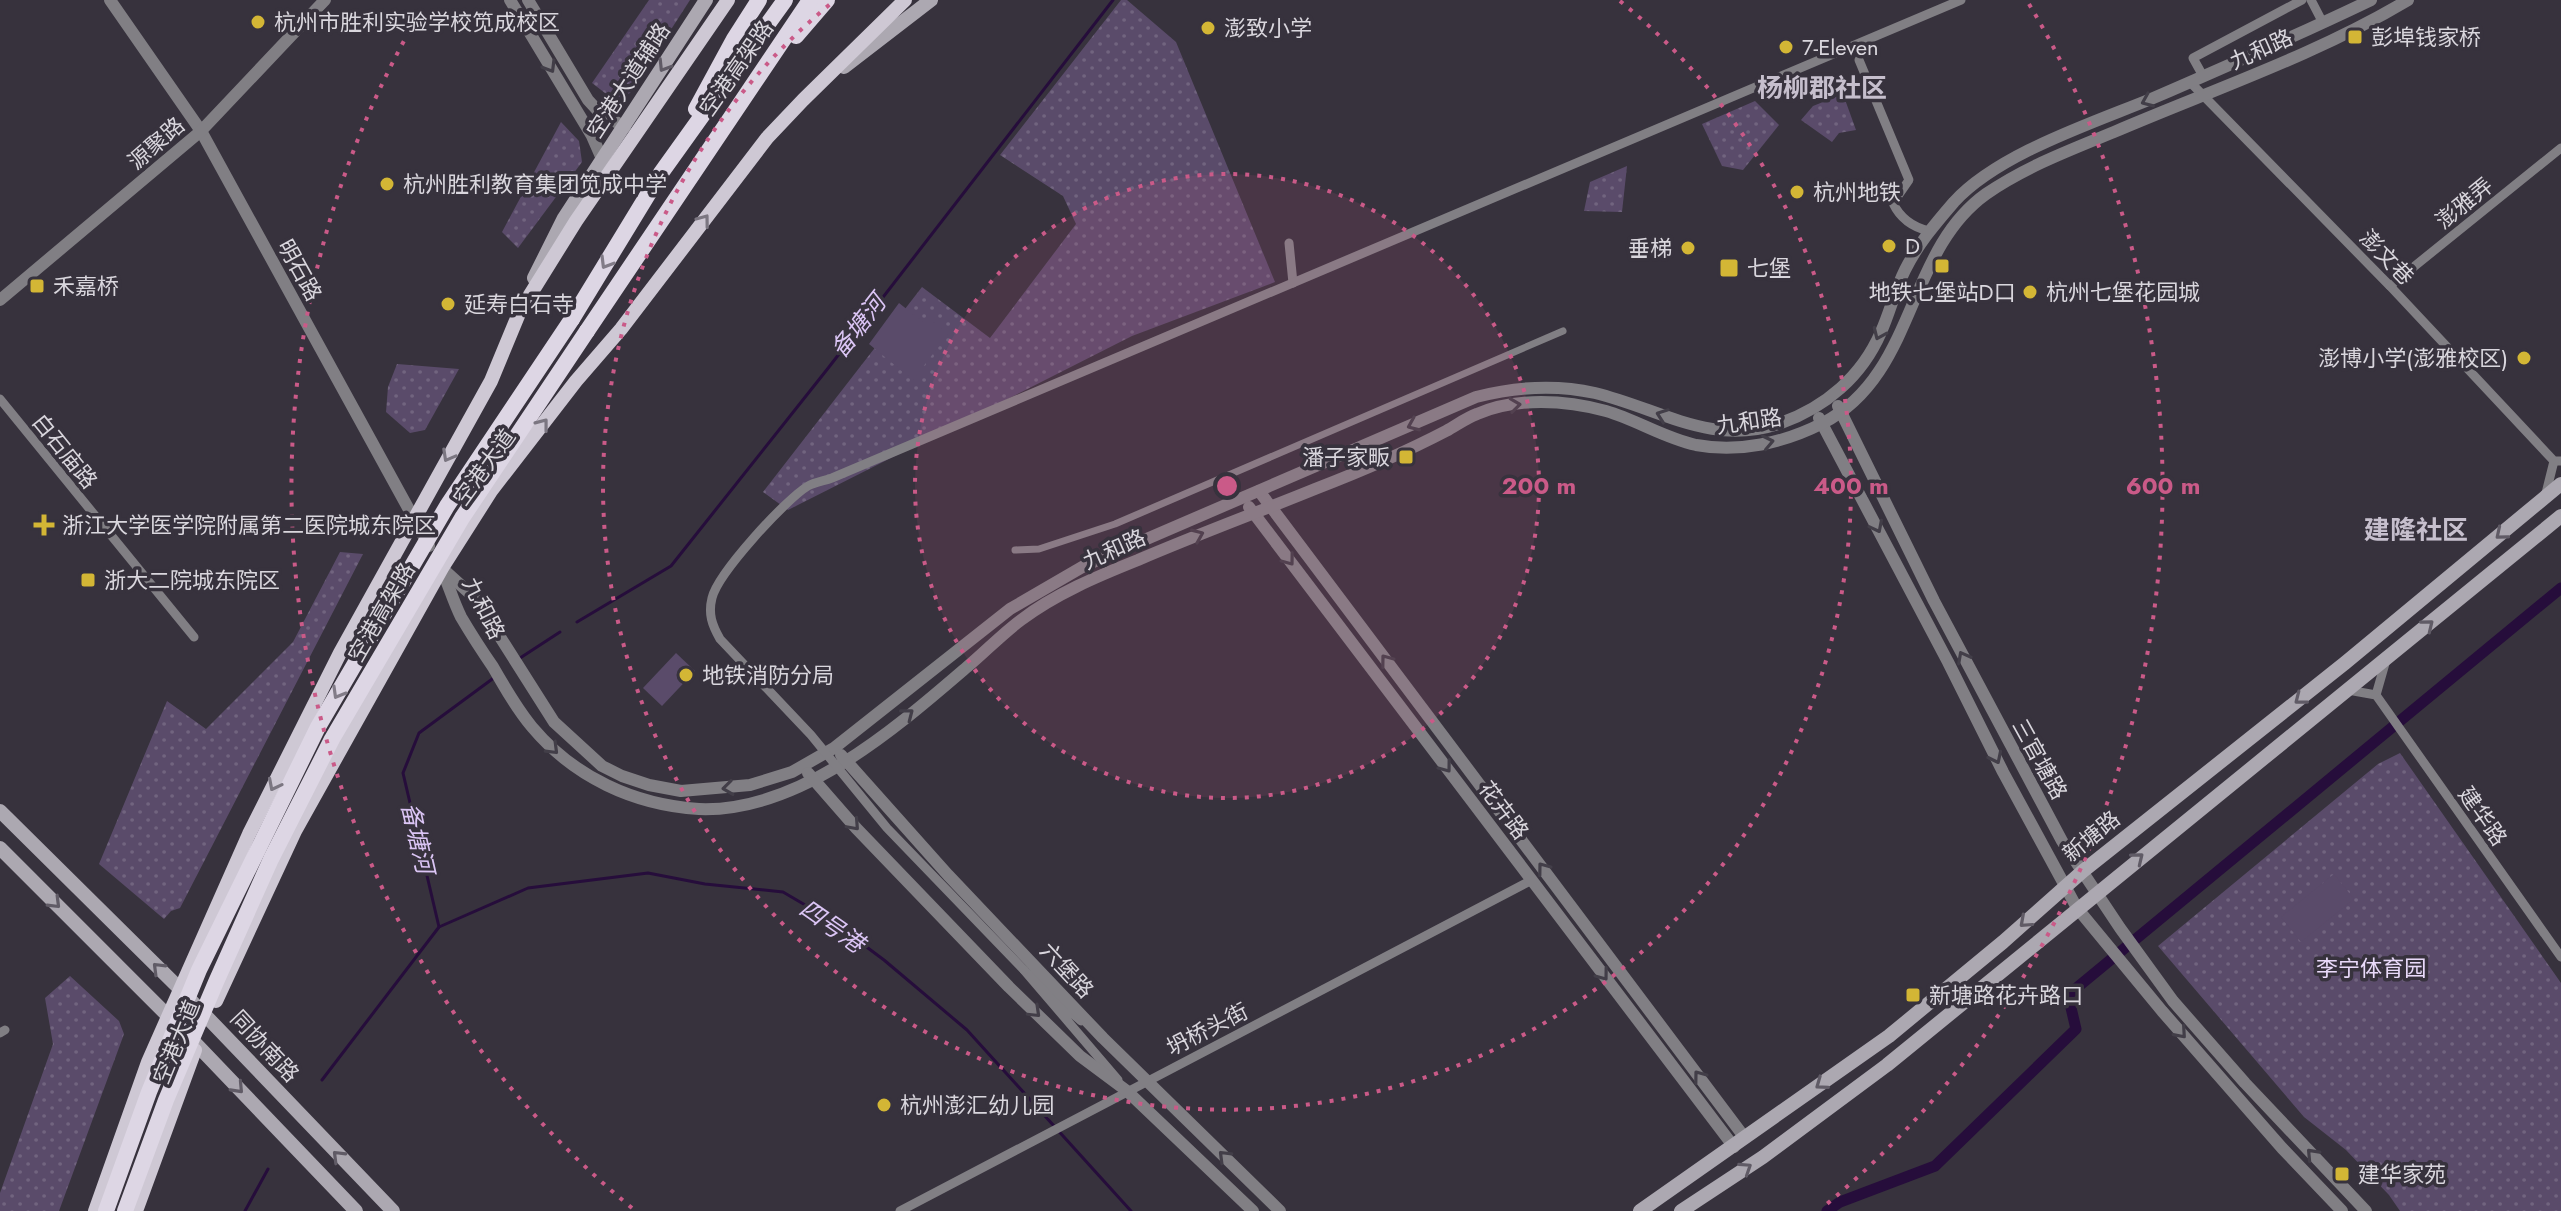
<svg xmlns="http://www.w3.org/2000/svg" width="2561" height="1211" viewBox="0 0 2561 1211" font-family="Jost,'Noto Sans SC',sans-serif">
	<defs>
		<pattern id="green-dots" width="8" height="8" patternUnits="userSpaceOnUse" patternTransform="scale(2)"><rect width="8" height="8" fill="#5a4b6a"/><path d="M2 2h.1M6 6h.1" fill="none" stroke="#71647f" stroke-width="1.8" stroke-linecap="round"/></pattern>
	</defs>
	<rect width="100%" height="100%" fill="#37323d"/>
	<!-- green -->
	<g fill="url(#green-dots)">
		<polygon points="649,0 690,0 630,93 614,100 592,83"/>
		<polygon points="1121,0 1127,0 1176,42 1275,282 1132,336 788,510 763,492 922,287 990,338 1076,224 1063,196 1000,155"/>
		<polygon points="1843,94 1856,130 1839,133 1832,142 1801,120 1813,106"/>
		<polygon points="1755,101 1779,125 1743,170 1722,166 1702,124"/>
		<polygon points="561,122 579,141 582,162 518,248 502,232"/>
		<polygon points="1627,166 1622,212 1584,211 1590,182"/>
		<polygon points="397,364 459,369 425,430 410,433 386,412 388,387"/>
		<polygon points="340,552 363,554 180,908 171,911 164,919 99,864 167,701 206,729 293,642"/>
		<polygon points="2400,753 2561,983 2561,1211 2400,1211 2389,1195 2346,1150 2304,1117 2158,946 2378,764"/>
		<polygon points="70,976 119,1021 124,1034 59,1211 0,1211 0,1193 53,1044 45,998"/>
	</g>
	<!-- pitch -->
	<g fill="#5a4b6a">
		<polygon points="899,303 923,322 928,317 948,334 913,380 869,344"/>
		<polygon points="676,653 695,671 662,706 643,688"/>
		<polygon points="2334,874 2354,899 2301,942 2281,917"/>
	</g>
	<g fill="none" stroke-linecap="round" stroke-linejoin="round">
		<!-- stream -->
		<g stroke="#260d3b" stroke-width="3">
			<polyline points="577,622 671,566 829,367 1113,0"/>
			<polyline points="517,660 560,632"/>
			<polyline points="439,927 403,773 419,733 495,677"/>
			<polyline points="322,1080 439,927 528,888 648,873 705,884 783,892 829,919 884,960 967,1030 1131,1211"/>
			<polyline points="245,1211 268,1169"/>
		</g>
		<!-- canal -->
		<polyline stroke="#260d3b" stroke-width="11" points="1827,1211 1840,1202 1935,1166 2076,1029 2068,995 2561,588"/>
		<!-- pedestrian -->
		<polyline stroke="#817f84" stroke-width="7" points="1015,550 1039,549 1115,524 1563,331"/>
		<!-- minor -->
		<g stroke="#817f84" stroke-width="9">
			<polyline points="2311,0 2323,23"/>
			<path d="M1859,60L1909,180L1893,203C1900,218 1912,227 1929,231"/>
			<polyline points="2203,76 2193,58 2302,0"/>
			<polyline points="2190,82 2390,286 2554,461 2561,461"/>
			<polyline points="1289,243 1293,283"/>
			<polyline points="2390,286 2561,148"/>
			<polyline points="0,399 194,637"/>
			<polyline points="2545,497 2554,461"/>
			<polyline points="2348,690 2376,695 2561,957"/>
			<polyline points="2376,695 2386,660"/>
			<polyline points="1081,1021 1024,970 1118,1080"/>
			<polyline points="0,1033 5,1030"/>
			<polyline points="900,1211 1532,880"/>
		</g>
		<!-- tertiary -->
		<g stroke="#817f84" stroke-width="12">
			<polyline points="110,0 201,131 429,546"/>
			<polyline points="510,0 592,136 603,161"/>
			<polyline points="528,0 588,100 600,113 625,127"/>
			<polyline points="0,300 201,131 325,0"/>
			<polyline points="1838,406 1934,601 2062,841 2120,928 2173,1001 2245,1083 2366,1211"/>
			<polyline points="1819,418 1948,662 2003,772 2077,908 2162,1011 2282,1148 2342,1211"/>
			<polyline points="1259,491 1745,1138"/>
			<polyline points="1249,507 1734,1147"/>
			<path d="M438,562C447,579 452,599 461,617C471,634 482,651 493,667C505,688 517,709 532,727C574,777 634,805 699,809C799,813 896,728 967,667C985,652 1002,634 1021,620C1055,594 1098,576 1138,560C1196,535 1256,513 1315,489C1359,472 1404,453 1446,431C1457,425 1466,418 1477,414C1516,397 1566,400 1606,411C1637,420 1664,438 1696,445C1739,453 1784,443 1823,423C1917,374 1905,252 1986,194C2025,167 2070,150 2114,132C2212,90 2316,55 2408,0"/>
			<path d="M444,570L476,599L554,722L602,766L622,776L649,785L681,791L750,785L792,772L834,748L1010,609L1084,566L1476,397C1515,387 1555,384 1595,393C1661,409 1711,447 1781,423C1826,407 1862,376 1881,332C1890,312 1895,290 1905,270C1918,244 1935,224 1954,202C1998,154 2090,124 2151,99C2225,67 2298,35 2371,0"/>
			<polyline points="841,755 948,875 1103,1038 1280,1211"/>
			<polyline points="808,773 856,828 1009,987 1080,1056 1127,1091 1253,1211"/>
		</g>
		<!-- secondary -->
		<g stroke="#aca8b1" stroke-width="14">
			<polyline points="844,67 931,0"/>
			<polyline points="534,278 564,218 706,0"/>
			<polyline points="0,811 180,989 393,1211"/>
			<polyline points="0,848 197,1045 356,1211"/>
			<polyline points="1640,1211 1889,1036 2003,942 2083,871 2345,663 2561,484"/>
			<polyline points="1681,1211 1763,1157 1887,1065 2561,516"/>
		</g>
		<!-- primary -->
		<g stroke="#cec8d4" stroke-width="14">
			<polyline points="216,1001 295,831 442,568 491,491 576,381 621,329 767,138 803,100 905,0"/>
			<polyline points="95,1211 148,1062 249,834 340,653 491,381 520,311 576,221 728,0"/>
			<polyline points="136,1211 195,1050"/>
		</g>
		<!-- trunk -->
		<g stroke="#ddd6e4" stroke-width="16">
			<polyline points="796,36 827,0"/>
			<polyline points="696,109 734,39 759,0"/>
			<polyline points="572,319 661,173 785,0"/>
			<polyline points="587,331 810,0"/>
		</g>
		<!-- minor-bridge -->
		<path stroke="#817f84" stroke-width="9" d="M1024,970L887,828L811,735L720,639C712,625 708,614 712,598C718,573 786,499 808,486C815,482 824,481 832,478L1961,0"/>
		<!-- trunk-bridge -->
		<g stroke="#ddd6e4" stroke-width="16">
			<polyline points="106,1211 149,1092 199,970 318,727 447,506 572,319"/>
			<polyline points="125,1211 166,1100 216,982 271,859 332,739 462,518 587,331"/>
		</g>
	</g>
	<!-- one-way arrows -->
	<defs><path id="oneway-chevron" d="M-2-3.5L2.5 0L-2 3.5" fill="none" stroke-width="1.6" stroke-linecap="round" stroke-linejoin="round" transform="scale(2)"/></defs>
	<g stroke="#605b66">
		<use href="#oneway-chevron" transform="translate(664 66) rotate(122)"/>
		<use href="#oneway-chevron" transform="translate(2501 534) rotate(140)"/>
		<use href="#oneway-chevron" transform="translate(2428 625) rotate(-39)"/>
		<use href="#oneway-chevron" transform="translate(2300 699) rotate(142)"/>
		<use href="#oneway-chevron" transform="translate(2138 858) rotate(-39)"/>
		<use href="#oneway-chevron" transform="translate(55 903) rotate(45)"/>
		<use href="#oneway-chevron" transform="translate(2025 922) rotate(138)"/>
		<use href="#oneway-chevron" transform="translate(158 968) rotate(-135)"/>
		<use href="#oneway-chevron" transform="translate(1821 1084) rotate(144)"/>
		<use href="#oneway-chevron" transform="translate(238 1088) rotate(47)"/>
		<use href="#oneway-chevron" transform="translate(338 1156) rotate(-135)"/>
		<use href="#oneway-chevron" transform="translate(1746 1168) rotate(-33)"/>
	</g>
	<g stroke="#423e48">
		<use href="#oneway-chevron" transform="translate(550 67) rotate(59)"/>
		<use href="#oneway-chevron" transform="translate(2147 101) rotate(157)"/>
		<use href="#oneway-chevron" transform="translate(1879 334) rotate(114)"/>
		<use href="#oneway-chevron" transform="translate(1515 405) rotate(-7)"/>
		<use href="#oneway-chevron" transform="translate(1662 415) rotate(-160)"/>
		<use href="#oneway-chevron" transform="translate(1413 425) rotate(157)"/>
		<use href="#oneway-chevron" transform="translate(1768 442) rotate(-12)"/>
		<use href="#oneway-chevron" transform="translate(1877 527) rotate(63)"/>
		<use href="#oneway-chevron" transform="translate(1198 535) rotate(-23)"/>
		<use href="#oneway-chevron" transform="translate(1289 560) rotate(53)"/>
		<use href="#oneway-chevron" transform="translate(1963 657) rotate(-118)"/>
		<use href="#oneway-chevron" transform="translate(1386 660) rotate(-127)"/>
		<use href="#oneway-chevron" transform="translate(908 714) rotate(-38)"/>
		<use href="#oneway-chevron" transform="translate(553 749) rotate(45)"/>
		<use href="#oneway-chevron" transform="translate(1996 758) rotate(64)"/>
		<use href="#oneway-chevron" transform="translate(1446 767) rotate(53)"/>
		<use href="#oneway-chevron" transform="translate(728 788) rotate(173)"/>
		<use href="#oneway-chevron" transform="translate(854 825) rotate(48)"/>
		<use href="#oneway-chevron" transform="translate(1543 868) rotate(-127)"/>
		<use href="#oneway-chevron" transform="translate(1603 975) rotate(53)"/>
		<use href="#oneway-chevron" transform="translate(1035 1012) rotate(44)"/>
		<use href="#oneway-chevron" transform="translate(2181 1033) rotate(49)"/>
		<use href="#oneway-chevron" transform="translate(1699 1076) rotate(-127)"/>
		<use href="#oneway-chevron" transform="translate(2312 1154) rotate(-133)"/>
		<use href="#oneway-chevron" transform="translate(1224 1156) rotate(-135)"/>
	</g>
	<g stroke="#7b7681">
		<use href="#oneway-chevron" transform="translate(704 220) rotate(-53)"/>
		<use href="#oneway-chevron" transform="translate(543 424) rotate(-52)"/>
		<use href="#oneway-chevron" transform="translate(448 456) rotate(119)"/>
		<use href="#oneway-chevron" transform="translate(274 785) rotate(117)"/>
	</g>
	<g stroke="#827c88">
		<use href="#oneway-chevron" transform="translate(606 263) rotate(121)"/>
		<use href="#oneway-chevron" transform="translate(338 693) rotate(120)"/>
	</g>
	<!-- distance rings -->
	<circle cx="1227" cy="486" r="312" fill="#ca5a88" fill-opacity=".12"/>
	<g fill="none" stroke="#ca5a88" stroke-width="4" stroke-dasharray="4 8">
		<circle cx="1227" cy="486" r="312"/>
		<path d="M1620 1A624 624 0 1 1 834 1"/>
		<path d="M632 1208A936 936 0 0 1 425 4M2029 4A936 936 0 0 1 1822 1208"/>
	</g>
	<!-- markers -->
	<g fill="#d3b635" stroke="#37323d" stroke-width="3">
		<circle cx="258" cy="22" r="8"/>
		<circle cx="1208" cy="28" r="8"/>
		<rect x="2347" y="29" width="16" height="16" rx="4"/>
		<circle cx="1786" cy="47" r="8"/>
		<circle cx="387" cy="184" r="8"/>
		<circle cx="1797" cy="192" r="8"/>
		<circle cx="1889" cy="246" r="8"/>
		<circle cx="1688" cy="248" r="8"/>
		<rect x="1934" y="258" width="16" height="16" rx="4"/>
		<rect x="1719" y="258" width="20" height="20" rx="4"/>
		<rect x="29" y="278" width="16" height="16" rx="4"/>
		<circle cx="2030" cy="292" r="8"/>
		<circle cx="448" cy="304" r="8"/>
		<circle cx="2524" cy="358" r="8"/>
		<rect x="1398" y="449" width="16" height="16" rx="4"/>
		<path d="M40 513h8v8h8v8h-8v8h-8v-8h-8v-8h8z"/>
		<rect x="80" y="572" width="16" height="16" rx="4"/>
		<circle cx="686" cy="675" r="8"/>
		<rect x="1905" y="987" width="16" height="16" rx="4"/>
		<circle cx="884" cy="1105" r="8"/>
		<rect x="2334" y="1166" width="16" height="16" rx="4"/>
	</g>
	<g text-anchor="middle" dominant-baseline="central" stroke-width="7" stroke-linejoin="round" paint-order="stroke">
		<!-- poi labels -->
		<g font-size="22" fill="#d9d6dd" stroke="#37323d" text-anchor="start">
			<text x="274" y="22">杭州市胜利实验学校笕成校区</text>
			<text x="1224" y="28">澎致小学</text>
			<text x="2371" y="37">彭埠钱家桥</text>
			<text x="1802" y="47">7-Eleven</text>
			<text x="403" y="184">杭州胜利教育集团笕成中学</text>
			<text x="1813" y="192">杭州地铁</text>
			<text x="1905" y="246">D</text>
			<text x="1672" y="248" text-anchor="end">垂梯</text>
			<text x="1747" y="268">七堡</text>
			<text x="53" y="286">禾嘉桥</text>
			<text x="1942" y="292" text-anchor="middle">地铁七堡站D口</text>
			<text x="2046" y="292">杭州七堡花园城</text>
			<text x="464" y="304">延寿白石寺</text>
			<text x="2508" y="358" text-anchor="end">澎博小学(澎雅校区)</text>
			<text x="1390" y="457" text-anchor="end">潘子家畈</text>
			<text x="62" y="525">浙江大学医学院附属第二医院城东院区</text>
			<text x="104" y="580">浙大二院城东院区</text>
			<text x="702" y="675">地铁消防分局</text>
			<text x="1929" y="995">新塘路花卉路口</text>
			<text x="900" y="1105">杭州澎汇幼儿园</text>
			<text x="2358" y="1174">建华家苑</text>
		</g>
		<!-- street labels -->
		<g font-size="22" fill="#d9d6dd" stroke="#37323d">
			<text transform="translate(2261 49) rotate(-24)">九和路</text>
			<text transform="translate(736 68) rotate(-55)">空港高架路</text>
			<text transform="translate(628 80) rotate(-57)">空港大道辅路</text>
			<text transform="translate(156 143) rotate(-41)">源聚路</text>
			<text transform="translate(2464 203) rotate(-39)">澎雅弄</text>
			<text transform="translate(2387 257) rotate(46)">澎文巷</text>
			<text transform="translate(300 270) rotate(61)">明石路</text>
			<text transform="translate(1749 421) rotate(-8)">九和路</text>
			<text transform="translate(65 451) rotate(51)">白石庙路</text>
			<text transform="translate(484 467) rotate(-54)">空港大道</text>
			<text transform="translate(1114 549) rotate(-24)">九和路</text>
			<text transform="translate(484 608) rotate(63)">九和路</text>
			<text transform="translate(381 612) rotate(-60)">空港高架路</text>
			<text transform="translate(2040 759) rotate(61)">三官塘路</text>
			<text transform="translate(1504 810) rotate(53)">花卉路</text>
			<text transform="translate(2483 816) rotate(55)">建华路</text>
			<text transform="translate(2091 836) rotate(-39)">新塘路</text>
			<text transform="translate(1067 970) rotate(47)">六堡路</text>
			<text transform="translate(1207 1029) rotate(-27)">坍桥头街</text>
			<text transform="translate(176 1042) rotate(-68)">空港大道</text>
			<text transform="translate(265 1046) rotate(47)">同协南路</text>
		</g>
		<!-- park labels -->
		<g font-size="22" fill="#e9dafa" stroke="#37323d">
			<text x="2371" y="968">李宁体育园</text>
		</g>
		<!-- water labels -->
		<g font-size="24" font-style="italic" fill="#dbc5f5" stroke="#37323d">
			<text transform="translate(858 326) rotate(-52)">备塘河</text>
			<text transform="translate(418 838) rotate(77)">备塘河</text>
			<text transform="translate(832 926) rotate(35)">四号港</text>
		</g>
		<!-- quarter labels -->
		<g font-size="26" font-weight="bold" fill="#c6bfcd" stroke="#37323d">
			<text x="1822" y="88">杨柳郡社区</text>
			<text x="2416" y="530">建隆社区</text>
		</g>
	</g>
	<circle cx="1227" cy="486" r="12" fill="#ca5a88" stroke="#37323d" stroke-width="4"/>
	<g font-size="24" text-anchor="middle" font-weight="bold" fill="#ca5a88" stroke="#37323d" stroke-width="7" stroke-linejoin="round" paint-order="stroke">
		<text x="1539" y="494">200 m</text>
		<text x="1851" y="494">400 m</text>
		<text x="2163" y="494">600 m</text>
	</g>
</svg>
